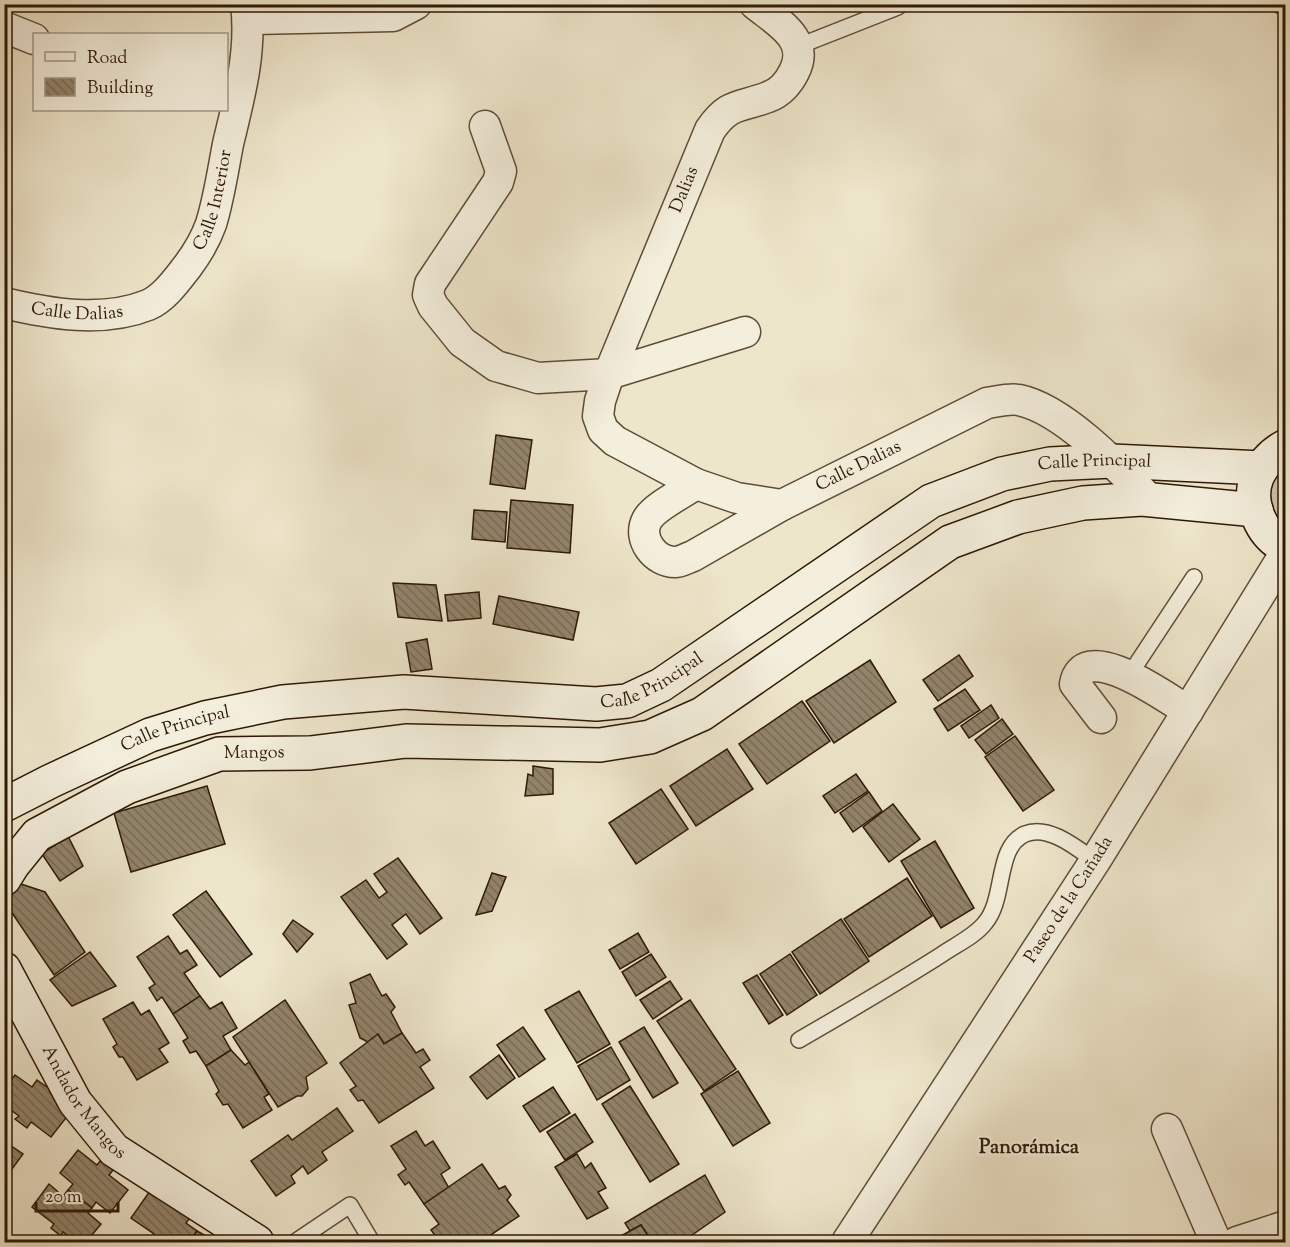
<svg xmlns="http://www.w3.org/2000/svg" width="1290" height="1247" viewBox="0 0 1290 1247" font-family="'Sorts Mill Goudy',serif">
	<defs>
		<pattern id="building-back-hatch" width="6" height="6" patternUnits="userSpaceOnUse" patternTransform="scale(1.5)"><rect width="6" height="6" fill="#92846c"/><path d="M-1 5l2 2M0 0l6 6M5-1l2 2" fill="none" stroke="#786b57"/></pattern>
	</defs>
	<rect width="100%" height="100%" fill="#eee6cb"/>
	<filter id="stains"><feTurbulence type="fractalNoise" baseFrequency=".00333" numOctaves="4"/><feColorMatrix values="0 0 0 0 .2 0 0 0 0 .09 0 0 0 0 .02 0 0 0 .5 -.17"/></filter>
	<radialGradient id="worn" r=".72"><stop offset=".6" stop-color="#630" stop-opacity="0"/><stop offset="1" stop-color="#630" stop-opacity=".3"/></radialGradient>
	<!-- green -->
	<polygon fill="#cdc3aa" stroke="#7e6e58" stroke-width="1.5" points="1285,459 1285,528 1278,522 1270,508 1270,478"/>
	<!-- building -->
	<g fill="url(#building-back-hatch)" stroke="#2e1906" stroke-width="1.5">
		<polygon points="496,435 532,440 525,489 490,484"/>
		<polygon points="511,500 573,505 570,553 507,548"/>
		<polygon points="474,510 507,512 505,542 472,539"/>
		<polygon points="393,583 436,585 442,621 398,617"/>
		<polygon points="479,592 481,618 448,621 445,595"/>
		<polygon points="499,596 579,612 573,640 493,624"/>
		<polygon points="427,639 432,669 411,672 406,643"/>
		<polygon points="959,655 973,676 938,701 923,680"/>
		<polygon points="870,660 896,702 834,743 806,701"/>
		<polygon points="965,689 980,710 948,731 934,709"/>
		<polygon points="802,701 830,741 767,784 739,744"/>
		<polygon points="991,705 999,718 969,738 961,726"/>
		<polygon points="1002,719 1013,734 986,754 975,740"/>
		<polygon points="1015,736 1054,790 1023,811 985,757"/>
		<polygon points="727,749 753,789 696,826 670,786"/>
		<polygon points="533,766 553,769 553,794 525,796 528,774 533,776"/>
		<polygon points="856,774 868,791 835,813 823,796"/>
		<polygon points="207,786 225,844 131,872 114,813"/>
		<polygon points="661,789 688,829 636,864 609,823"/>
		<polygon points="869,792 882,811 853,832 840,813"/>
		<polygon points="893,804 920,839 889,862 863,827"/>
		<polygon points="68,836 83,866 60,881 42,854"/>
		<polygon points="935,841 974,908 941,928 901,861"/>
		<polygon points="398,858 442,918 420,934 406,914 392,925 407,944 387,959 341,897 366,880 379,898 387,892 374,874"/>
		<polygon points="492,873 506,877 492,911 476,915"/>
		<polygon points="907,878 932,916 869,957 844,919"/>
		<polygon points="21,884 45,892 85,952 54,975 4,901 4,898"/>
		<polygon points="206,891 252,954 220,977 173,915"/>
		<polygon points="841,919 869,961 820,994 792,952"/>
		<polygon points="293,920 313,934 297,952 283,934"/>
		<polygon points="638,933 649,952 620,969 609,950"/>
		<polygon points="168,936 180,954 187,950 197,965 184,973 200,996 173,1014 162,997 157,1001 149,988 155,984 137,957"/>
		<polygon points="90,952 116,986 72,1006 50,980"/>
		<polygon points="651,954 666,977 636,996 622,972"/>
		<polygon points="790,954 817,995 787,1015 760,974"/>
		<polygon points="370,974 382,996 386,994 395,1007 391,1012 402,1033 384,1044 378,1034 368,1042 360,1038 349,1005 356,1003 350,983"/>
		<polygon points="757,975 783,1015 769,1024 743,983"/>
		<polygon points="670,981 682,999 653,1019 640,1000"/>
		<polygon points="579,991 610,1044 577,1063 545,1010"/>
		<polygon points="200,996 210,1009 222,1002 237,1028 223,1036 231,1050 206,1066 196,1051 190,1053 183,1041 188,1038 173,1014"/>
		<polygon points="285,1000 327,1063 306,1077 308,1089 302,1096 297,1096 278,1107 233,1037"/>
		<polygon points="690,1000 736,1069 704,1091 657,1021"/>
		<polygon points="133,1002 141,1015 149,1010 169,1043 159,1049 168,1062 137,1080 123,1057 119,1057 113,1047 117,1044 103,1019"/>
		<polygon points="523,1027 545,1059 519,1077 497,1045"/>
		<polygon points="644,1027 678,1083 653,1098 619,1042"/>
		<polygon points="402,1033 416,1053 423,1049 430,1060 420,1067 434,1088 379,1123 363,1100 358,1101 350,1090 356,1086 340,1063 378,1034 384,1044"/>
		<polygon points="611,1047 630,1080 597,1100 578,1066"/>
		<polygon points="231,1050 245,1065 249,1062 269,1094 264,1097 272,1110 243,1128 228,1104 223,1105 216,1094 219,1091 206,1066"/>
		<polygon points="499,1055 515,1078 487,1099 470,1077"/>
		<polygon points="738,1071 770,1123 733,1146 701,1094"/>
		<polygon points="15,1075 32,1087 37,1080 62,1098 57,1105 69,1114 51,1137 31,1122 27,1128 15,1119 19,1116 4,1105 4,1089"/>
		<polygon points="630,1086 679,1164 650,1182 602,1104"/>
		<polygon points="553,1087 570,1113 540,1132 523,1106"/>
		<polygon points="337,1108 353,1131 322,1152 327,1160 308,1174 303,1166 291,1176 295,1183 276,1196 251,1161 288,1135 292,1140"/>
		<polygon points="575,1114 593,1142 565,1160 547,1132"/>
		<polygon points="416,1131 425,1146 433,1141 450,1168 441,1174 449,1188 424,1204 409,1182 405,1185 398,1175 406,1169 391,1146"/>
		<polygon points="4,1141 23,1154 4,1180"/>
		<polygon points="78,1150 97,1165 101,1160 113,1170 109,1175 128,1190 110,1213 96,1202 92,1208 68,1190 73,1184 60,1173"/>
		<polygon points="577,1154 585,1168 591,1163 606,1188 598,1192 608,1208 587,1219 555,1167"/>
		<polygon points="482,1164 499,1189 505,1186 511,1195 507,1200 519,1216 480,1242 447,1242 442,1235 437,1238 431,1230 439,1224 424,1204"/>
		<polygon points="705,1175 725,1212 682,1242 652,1242 641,1225 630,1231 625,1223"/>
		<polygon points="49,1184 63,1196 68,1190 92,1208 88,1213 101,1224 86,1242 76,1242 63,1232 61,1236 51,1228 54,1224 32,1207"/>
		<polygon points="150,1191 192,1215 186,1223 197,1231 189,1242 155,1242 150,1239 154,1234 131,1218"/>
		<polygon points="641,1225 652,1242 610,1242 630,1231"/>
		<polygon points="227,1229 245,1242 189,1242 197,1231 217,1242"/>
	</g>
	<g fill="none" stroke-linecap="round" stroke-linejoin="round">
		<defs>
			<g id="lane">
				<polyline points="1277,4 1286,8"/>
				<polyline points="799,46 898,7"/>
				<polyline points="1130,674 1194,577"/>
				<path d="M799,1040C847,1012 894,985 941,955C955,945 974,937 985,923C1006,899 995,847 1025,834C1048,824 1077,848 1095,861"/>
				<polyline points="295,1242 350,1205 372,1242"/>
			</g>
			<g id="street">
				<path id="s1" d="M755,4C777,22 811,39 794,72C789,82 780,93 768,97C740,108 729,102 710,130L609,374L600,401L598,416L603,430L615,441L696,484L737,498L782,505L987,403C996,402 1009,398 1019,400C1063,409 1119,468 1149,499"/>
				<polyline points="248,19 393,16 416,4"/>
				<polyline points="4,27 34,39"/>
				<polyline points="485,126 501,171 498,182 430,284 428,295 433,306 462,342 496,366 538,378 609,374 745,332"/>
				<path id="s2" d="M4,303C50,314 103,323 148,305C164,298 176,281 187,267C196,255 206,238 211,224C219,198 223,170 228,144C239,98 252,52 246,4"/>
				<path d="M696,484C683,493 654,507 647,520C637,539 655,562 675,562C681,562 687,558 693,556L782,505"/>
				<path d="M1101,718L1075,684C1083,636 1168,699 1188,711"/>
				<polyline points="1167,1129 1216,1242"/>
				<path id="s3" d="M847,1242L1095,861L1286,552"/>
				<polyline points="1237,1242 1286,1226"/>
			</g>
			<g id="secondary">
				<path d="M1286,446C1273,453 1263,463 1257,477C1247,502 1261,536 1286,547"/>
				<path id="s4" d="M4,805L51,781L150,735L205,718L283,702L404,692L596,704L627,701L661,685L931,501L1002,474L1050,464L1112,461L1262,468"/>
				<path id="s5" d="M4,879L12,866L37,835L127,787L219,754L310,753L406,741L600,745L650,737L702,714L950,542L1018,517L1083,503L1142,499L1256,510"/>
				<path id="s6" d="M4,969L75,1102L114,1150L257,1242"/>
			</g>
		</defs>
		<!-- lane casing -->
		<use href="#lane" stroke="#5e4c37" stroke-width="18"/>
		<!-- street casing -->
		<use href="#street" stroke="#5e4c37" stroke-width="33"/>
		<!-- secondary casing -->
		<use href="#secondary" stroke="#2e1906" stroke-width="36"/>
		<!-- lane -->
		<use href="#lane" stroke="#f4efdd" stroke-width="15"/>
		<!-- street -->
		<use href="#street" stroke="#f4efdd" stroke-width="30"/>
		<!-- secondary -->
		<use href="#secondary" stroke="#f4efdd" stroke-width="33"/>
	</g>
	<g text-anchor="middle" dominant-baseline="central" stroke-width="4.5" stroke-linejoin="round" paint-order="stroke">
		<!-- street labels -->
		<g font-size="18" fill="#2e1906" stroke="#f4efdd">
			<text transform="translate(685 190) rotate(-68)">Dalias</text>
			<text stroke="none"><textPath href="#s2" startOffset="274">Calle Interior</textPath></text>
			<text stroke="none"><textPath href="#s2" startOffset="74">Calle Dalias</textPath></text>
			<text stroke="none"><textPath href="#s4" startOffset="1178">Calle Principal</textPath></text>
			<text stroke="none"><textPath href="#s1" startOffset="798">Calle Dalias</textPath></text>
			<text stroke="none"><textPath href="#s4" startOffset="674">Calle Principal</textPath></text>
			<text stroke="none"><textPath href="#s4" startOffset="188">Calle Principal</textPath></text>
			<text stroke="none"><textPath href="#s5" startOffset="290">Mangos</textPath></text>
			<text stroke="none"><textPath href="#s3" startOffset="408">Paseo de la Cañada</textPath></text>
			<text stroke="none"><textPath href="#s6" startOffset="156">Andador Mangos</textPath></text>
		</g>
		<!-- neighbourhood labels -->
		<g font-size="20" font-weight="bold" fill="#2e1906" stroke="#f4efdd">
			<text x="1029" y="1148">Panorámica</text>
		</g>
	</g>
	<!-- margin -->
	<rect width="1290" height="1247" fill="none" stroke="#eee6cb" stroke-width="24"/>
	<rect x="6" y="6" width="1278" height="1235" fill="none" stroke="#2e1906" stroke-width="3"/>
	<rect x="12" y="12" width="1266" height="1223" fill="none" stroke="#2e1906" stroke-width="1.5"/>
	<!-- legend -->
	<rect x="33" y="33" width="195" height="78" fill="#f4efdd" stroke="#a59987" stroke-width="1.5"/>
	<rect x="45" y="52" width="30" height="9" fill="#f4efdd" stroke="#a59987" stroke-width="1.5"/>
	<text x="87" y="63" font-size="18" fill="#2e1906">Road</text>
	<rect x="45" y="78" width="30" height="18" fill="url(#building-back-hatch)" stroke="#a59987" stroke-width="1.5"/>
	<text x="87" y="93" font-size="18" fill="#2e1906">Building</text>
	<!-- scale -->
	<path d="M36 1202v9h82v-9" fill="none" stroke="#2e1906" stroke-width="3"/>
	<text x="45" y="1202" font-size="18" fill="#2e1906" stroke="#f4efdd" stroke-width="4.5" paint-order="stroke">20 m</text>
	<rect width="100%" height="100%" filter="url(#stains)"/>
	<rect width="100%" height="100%" fill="url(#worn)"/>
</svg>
